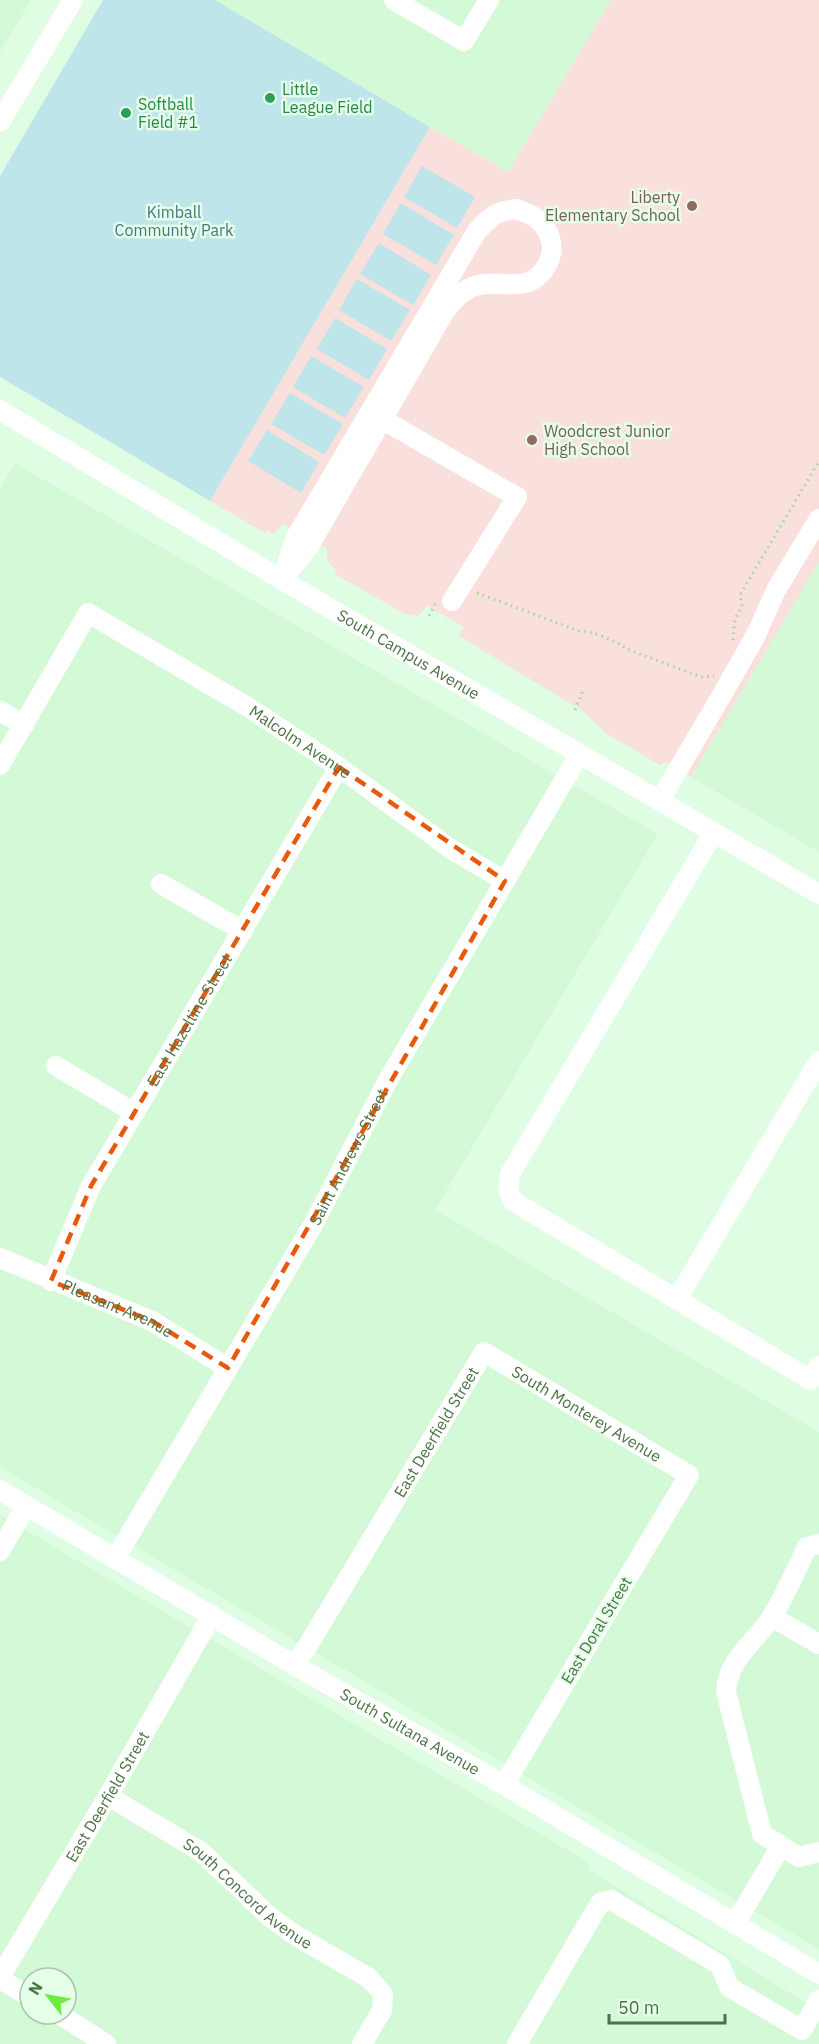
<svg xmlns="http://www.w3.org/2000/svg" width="819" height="2044" viewBox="0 0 819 2044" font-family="'IBM Plex Sans',sans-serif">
	<rect width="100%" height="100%" fill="#dffde3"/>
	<!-- residential -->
	<g fill="#d3f9d6" fill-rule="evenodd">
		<polygon points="0,0 31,0 0,52"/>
		<polygon points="215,0 611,0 508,172"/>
		<polygon points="15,463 658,834 435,1210 819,1432 819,1949 0,1467 0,489"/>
		<polygon points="819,562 819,852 691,777"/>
		<path d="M0,1515L588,1862L589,1870L819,2011V2044H0ZM30,1978H66V2014H30Z"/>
	</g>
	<!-- education -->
	<polygon fill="#f9e0dc" points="611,0 819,0 819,562 691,777 666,762 660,765 607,734 583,711 459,636 464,627 427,606 418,616 405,614 335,574 336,571 328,561 326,548 283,524 274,534 267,530 265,533 210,501 430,127 508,172"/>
	<!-- green -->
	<g fill="#bee5ea">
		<polygon points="103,0 215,0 430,127 210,501 0,377 0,176"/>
		<polygon points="422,166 475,197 457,228 404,197"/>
		<polygon points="401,203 454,235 436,265 383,234"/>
		<polygon points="379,243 431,275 413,305 360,274"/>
		<polygon points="357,279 410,310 391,341 339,310"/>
		<polygon points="335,318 387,349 369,380 317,349"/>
		<polygon points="311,356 364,387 345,418 293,387"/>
		<polygon points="290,393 343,424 324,455 271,424"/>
		<polygon points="267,430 319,462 301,493 248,461"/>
	</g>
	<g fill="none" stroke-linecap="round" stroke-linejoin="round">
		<!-- path -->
		<g stroke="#a0d79a" stroke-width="3" stroke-dasharray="1.5 4.5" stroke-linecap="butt">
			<path d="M477,593L579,631C591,630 618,642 627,649L701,677L714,676"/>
			<polyline points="429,616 435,604"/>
			<polyline points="733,640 735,619 742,606 740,595 819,461"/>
			<polyline points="575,710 584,688"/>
		</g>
		<!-- minor -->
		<g stroke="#fff" stroke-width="20">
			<polyline points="394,0 464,41 489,0"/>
			<polyline points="0,122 73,0"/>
			<path d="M516,209C532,214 545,221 550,238C553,247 552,256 547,265C529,298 498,276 472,287C460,292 452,302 445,311L309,546L282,580L296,537L477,231C491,216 496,211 516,209Z"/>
			<path id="s1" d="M0,410L282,580L819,894"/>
			<polyline points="373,414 517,497 452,601"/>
			<polyline points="0,711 24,725"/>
			<path id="s2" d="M0,765L88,613L251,709L339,767L451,849L505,881"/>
			<polyline points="660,800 719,700 756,635 776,590 819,519"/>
			<polyline points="714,832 510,1174 508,1190 513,1201 811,1380 819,1366"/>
			<polyline points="161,884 243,931"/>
			<polyline points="56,1066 135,1113"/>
			<path id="s3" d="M0,1258L152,1321L228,1368"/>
			<path id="s4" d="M51,1281L91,1186L339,767"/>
			<polyline points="677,1299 819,1061"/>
			<path id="s5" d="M0,1490L294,1665L504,1785L819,1974"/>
			<path d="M819,1544L807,1547C796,1570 785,1596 771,1618C755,1642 727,1660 726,1692L762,1834L799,1857L819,1852"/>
			<polyline points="0,1551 26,1506"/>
			<path id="s6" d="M115,1559L314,1223L388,1080L579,755"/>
			<polyline points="772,1617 819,1644"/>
			<path id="s7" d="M294,1665L307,1647L484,1352L689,1475L504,1785"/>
			<path id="s8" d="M108,1796L200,1851L270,1917L298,1937L369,1978L383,1994L382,2010L362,2044"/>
			<polyline points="735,1924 781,1846"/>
			<path id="s9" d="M0,1977L108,1796L212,1615"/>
			<polyline points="0,1979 30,1997"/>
			<polyline points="59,2014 106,2044"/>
			<polyline points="517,2044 600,1903 611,1900 720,1965 729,1987 802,2030 819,2000"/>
		</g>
	</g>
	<!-- marked area -->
	<path fill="none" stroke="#e8590c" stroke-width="4.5" stroke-dasharray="12 8" stroke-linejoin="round" d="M339,767L505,881L228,1368L152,1321L51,1281L91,1186Z"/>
	<!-- markers -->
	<g fill="#2e9e5b" stroke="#e6ffe9" stroke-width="2">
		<circle cx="270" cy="98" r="6"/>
		<circle cx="126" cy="113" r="6"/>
	</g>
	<g fill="#8d6e63" stroke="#e6ffe9" stroke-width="2">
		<circle cx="692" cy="206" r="6"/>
		<circle cx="532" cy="440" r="6"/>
	</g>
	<g text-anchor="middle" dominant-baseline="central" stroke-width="5" stroke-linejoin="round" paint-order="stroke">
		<!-- leisure labels -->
		<g font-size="16" fill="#27864d" stroke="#e6ffe9" text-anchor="start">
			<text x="282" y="89">Little<tspan x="282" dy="18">League Field</tspan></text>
			<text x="138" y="104">Softball<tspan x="138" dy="18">Field #1</tspan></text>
		</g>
		<!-- education labels -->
		<g font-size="16" fill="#785e54" stroke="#e6ffe9" text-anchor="end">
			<text x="680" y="197">Liberty<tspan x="680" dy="18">Elementary School</tspan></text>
			<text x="544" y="431" text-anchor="start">Woodcrest Junior<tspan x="544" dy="18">High School</tspan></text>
		</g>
		<!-- park labels -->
		<g font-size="16" fill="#437785" stroke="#e6ffe9">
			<text x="174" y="212">Kimball<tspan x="174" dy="18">Community Park</tspan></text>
		</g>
		<!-- street labels -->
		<g font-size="16" fill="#4c7346" stroke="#e6ffe9">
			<text stroke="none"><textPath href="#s1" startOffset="476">South Campus Avenue</textPath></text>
			<text stroke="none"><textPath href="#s2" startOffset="424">Malcolm Avenue</textPath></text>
			<text stroke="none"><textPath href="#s4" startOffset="296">East Hazeltine Street</textPath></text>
			<text stroke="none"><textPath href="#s6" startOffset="465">Saint Andrews Street</textPath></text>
			<text stroke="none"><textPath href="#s3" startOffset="128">Pleasant Avenue</textPath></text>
			<text stroke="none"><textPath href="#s7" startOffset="486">South Monterey Avenue</textPath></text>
			<text stroke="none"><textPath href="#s7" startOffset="273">East Deerfield Street</textPath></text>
			<text transform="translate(596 1630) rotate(-59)">East Doral Street</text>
			<text stroke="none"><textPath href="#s5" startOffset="476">South Sultana Avenue</textPath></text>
			<text stroke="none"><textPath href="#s9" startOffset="210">East Deerfield Street</textPath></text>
			<text stroke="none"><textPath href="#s8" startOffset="171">South Concord Avenue</textPath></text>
		</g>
	</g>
	<!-- north arrow -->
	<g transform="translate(48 1996) rotate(301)"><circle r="28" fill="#e6ffe9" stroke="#a8c7a8" stroke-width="1.5"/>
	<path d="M0-4.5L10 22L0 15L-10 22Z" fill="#6deb40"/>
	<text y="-9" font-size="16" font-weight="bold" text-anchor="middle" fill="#4c7346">N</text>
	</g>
	<!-- scale -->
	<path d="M609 2014v9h116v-9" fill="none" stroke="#4c7346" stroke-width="3"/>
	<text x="618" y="2014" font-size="18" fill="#4c7346" stroke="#e6ffe9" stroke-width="4.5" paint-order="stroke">50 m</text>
</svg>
